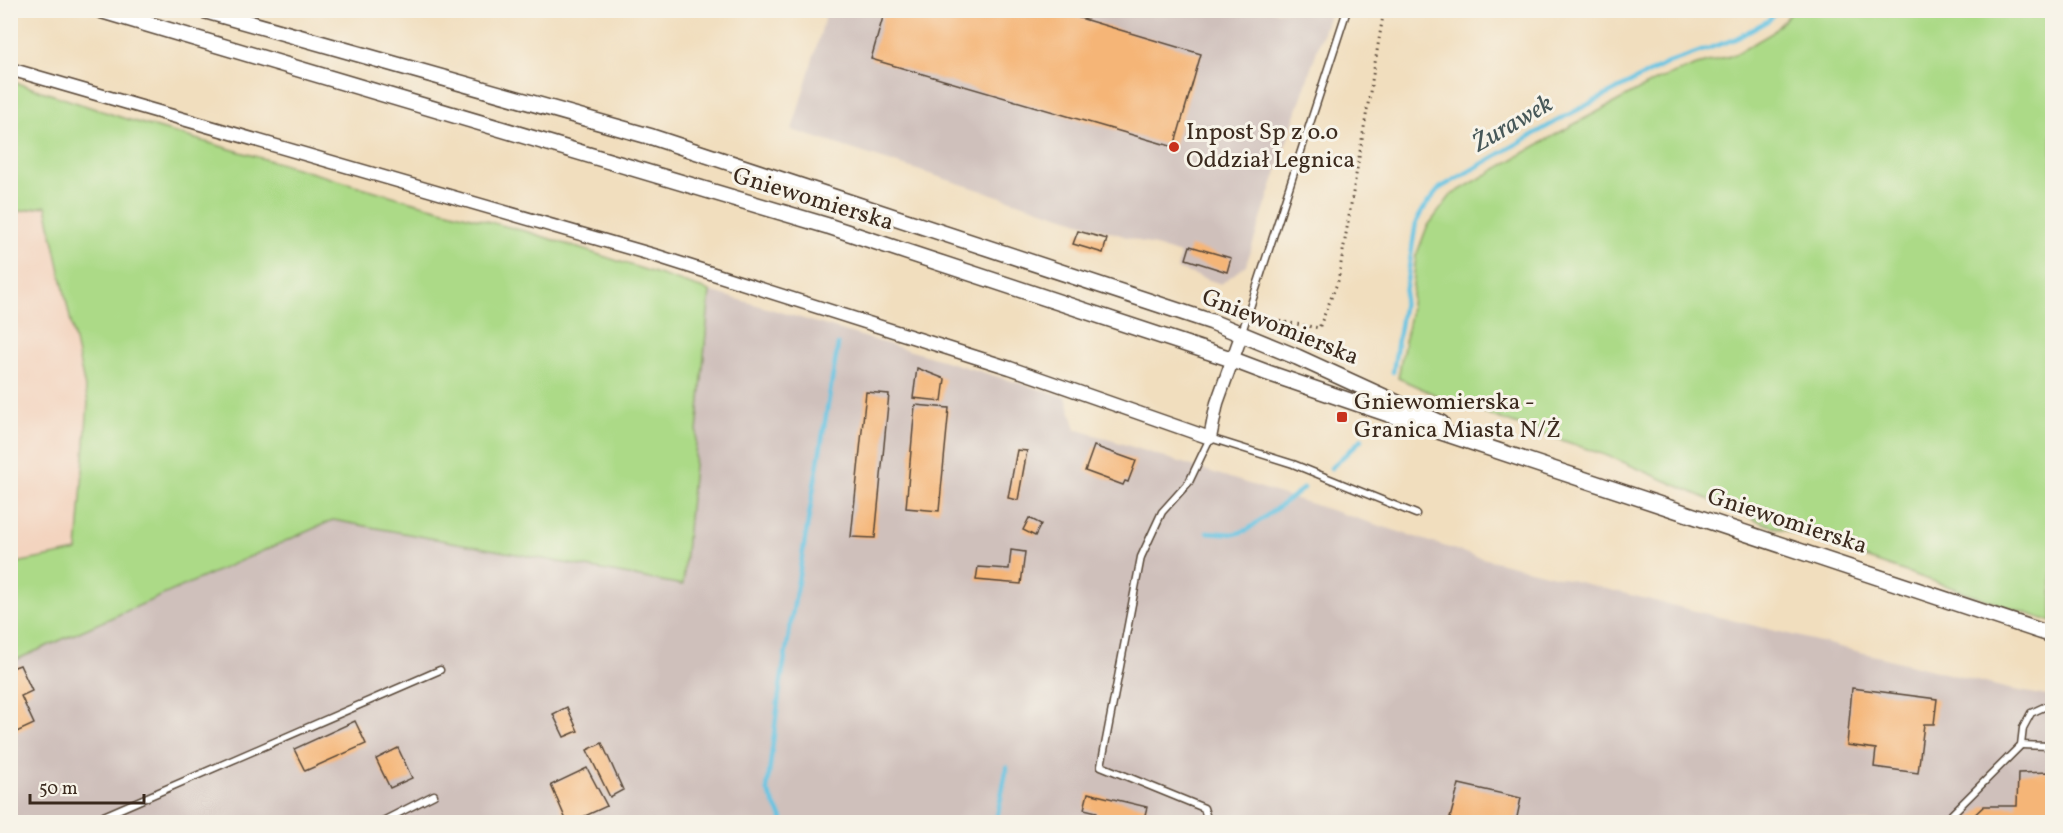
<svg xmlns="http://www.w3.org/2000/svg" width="2063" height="833" viewBox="0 0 2063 833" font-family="Vollkorn,serif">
	<rect width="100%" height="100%" fill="#f7f3e8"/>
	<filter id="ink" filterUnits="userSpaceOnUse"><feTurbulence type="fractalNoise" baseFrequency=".0167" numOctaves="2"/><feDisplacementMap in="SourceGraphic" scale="12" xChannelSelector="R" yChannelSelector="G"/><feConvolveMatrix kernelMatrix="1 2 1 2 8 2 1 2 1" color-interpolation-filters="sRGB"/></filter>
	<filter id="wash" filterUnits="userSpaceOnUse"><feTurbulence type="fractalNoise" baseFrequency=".008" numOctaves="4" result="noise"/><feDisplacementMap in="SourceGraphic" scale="24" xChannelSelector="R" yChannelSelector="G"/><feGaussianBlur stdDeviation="1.35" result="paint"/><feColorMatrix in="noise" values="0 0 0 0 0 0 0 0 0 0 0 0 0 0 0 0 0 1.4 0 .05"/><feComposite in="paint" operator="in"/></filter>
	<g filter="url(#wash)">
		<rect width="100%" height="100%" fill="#f1debe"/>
		<!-- built -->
		<polygon fill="#f3d4bf" points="46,206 88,402 77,551 11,564 10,213"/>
		<!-- industrial -->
		<g fill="#cfc0bb">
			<polygon points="827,11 1330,11 1246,265 1221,284 1177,269 1180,254 792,130"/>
			<polygon points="710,291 1066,397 1076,429 1478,557 2009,689 2052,697 2052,822 11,822 11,662 333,520 683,585"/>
		</g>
		<!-- green -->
		<g fill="#acda87" stroke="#748252" stroke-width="1.5">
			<polygon points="1793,11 2052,11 2052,622 1763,523 1616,459 1449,401 1398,378 1410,314 1416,256 1427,227 1451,195 1569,127 1657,80 1697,65 1734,55 1772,33"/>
			<polygon points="17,83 123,118 410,201 532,233 710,291 683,585 333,520 11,662 11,564 77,551 88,402 46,206 11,213 11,85"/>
		</g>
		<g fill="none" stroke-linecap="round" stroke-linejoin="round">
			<!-- stream -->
			<g stroke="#64c3e2" stroke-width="4.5">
				<polyline points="1393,372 1416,222 1426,205 1440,188 1564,117 1668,63 1735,39 1769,20 1778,10"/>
				<polyline points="1331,468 1362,439"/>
				<polyline points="1207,532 1235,534 1247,530 1304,488"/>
				<polyline points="784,822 767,790 780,687 838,345"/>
				<polyline points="996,822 1007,767"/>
			</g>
		</g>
		<g id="blocks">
			<!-- building -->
			<g fill="#f5b577">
				<polygon points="885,10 1053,10 1201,54 1174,147 871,59"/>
				<polygon points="1078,231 1107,239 1103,253 1073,244"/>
				<polygon points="1190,246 1231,258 1227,272 1186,259"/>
				<polygon points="917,368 945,379 942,401 913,398"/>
				<polygon points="866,392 889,394 875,538 851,537"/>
				<polygon points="915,405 949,408 939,511 906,508"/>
				<polygon points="1094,446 1136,461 1128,482 1125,481 1123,485 1085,471"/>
				<polygon points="1017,450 1027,451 1018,500 1008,498"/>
				<polygon points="1029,518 1041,524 1035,536 1023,530"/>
				<polygon points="1011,550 1025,552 1021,584 976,580 978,567 1009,569"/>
				<polygon points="10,664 12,668 20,665 32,691 21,696 34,724 10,735"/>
				<polygon points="1852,688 1937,699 1934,724 1924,724 1918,773 1874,767 1876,749 1847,745"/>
				<polygon points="567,707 578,731 564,737 553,714"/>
				<polygon points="355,721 366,744 305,771 294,749"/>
				<polygon points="602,743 623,790 610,797 587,750"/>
				<polygon points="398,748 412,778 390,788 376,759"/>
				<polygon points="587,768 607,806 572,822 567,822 551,785"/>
				<polygon points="2052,772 2052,822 1967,822 1984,806 2017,806 2018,773"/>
				<polygon points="1459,784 1521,798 1516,822 1449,822"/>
				<polygon points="1088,793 1147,807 1144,819 1154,822 1095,822 1097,812 1084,809"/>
			</g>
		</g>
	</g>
	<g filter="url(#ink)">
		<use href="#blocks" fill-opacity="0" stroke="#564536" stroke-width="1.5"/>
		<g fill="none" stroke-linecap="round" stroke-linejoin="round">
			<defs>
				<g id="service">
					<polyline points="1242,332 1347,10"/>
					<polyline points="2021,745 2052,746"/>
					<polyline points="90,822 440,670"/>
					<polyline points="381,822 434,795"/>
					<polyline points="1208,822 1204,808 1101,766 1141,557 1162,512 1189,482 1210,438 1293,464 1416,514"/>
					<polyline points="1948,822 1952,814 2021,745 2023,728 2031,713 2044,707 2052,707"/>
				</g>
				<polyline id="minor" points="10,69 657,256 1010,368 1210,438 1217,403 1242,333"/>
				<g id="tertiary">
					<polyline points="100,10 828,226 1231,359 1268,373 1438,431 2052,635"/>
					<polyline points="203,10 652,137 1212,322 1297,357 1441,423"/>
				</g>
			</defs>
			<!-- service casing -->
			<use href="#service" stroke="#564536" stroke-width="9"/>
			<!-- minor casing -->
			<use href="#minor" stroke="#564536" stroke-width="15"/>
			<!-- tertiary casing -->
			<use href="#tertiary" stroke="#564536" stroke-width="18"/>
			<!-- path -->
			<polyline stroke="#564536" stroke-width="3" stroke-dasharray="1.5 4.5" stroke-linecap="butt" points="1256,317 1319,328 1338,281 1384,10"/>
			<!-- service -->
			<use href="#service" stroke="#fff" stroke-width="6"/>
			<!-- minor -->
			<use href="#minor" stroke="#fff" stroke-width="12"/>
			<!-- tertiary -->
			<use href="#tertiary" stroke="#fff" stroke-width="15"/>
		</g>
	</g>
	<!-- markers -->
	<g fill="#c8321e" stroke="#f7f3e8" stroke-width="2">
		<circle cx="1174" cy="147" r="6"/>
		<rect x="1336" y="411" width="12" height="12" rx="3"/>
	</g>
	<g text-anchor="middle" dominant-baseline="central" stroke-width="6" stroke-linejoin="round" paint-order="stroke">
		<!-- poi labels -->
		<g font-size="24" fill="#3b2a1e" stroke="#f7f3e8" text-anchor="start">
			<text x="1186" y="133">Inpost Sp z o.o<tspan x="1186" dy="28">Oddział Legnica</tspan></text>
			<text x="1354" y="403">Gniewomierska -<tspan x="1354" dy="28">Granica Miasta N/Ż</tspan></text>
		</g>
		<!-- street labels -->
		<g font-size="24" fill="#3b2a1e" stroke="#f7f3e8">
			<text transform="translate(813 200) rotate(17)">Gniewomierska</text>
			<text transform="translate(1280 328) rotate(22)">Gniewomierska</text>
			<text transform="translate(1787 522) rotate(18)">Gniewomierska</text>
		</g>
		<!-- water labels -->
		<g font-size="26" font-style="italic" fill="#475859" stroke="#f7f3e8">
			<text transform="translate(1513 124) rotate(-30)">Żurawek</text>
		</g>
	</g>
	<!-- margin -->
	<rect width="2063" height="833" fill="none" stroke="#f7f3e8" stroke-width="36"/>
	<!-- scale -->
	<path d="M30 794v9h114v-9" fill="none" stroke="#3b2a1e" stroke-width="3"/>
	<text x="39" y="794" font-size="18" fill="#3b2a1e" stroke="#f7f3e8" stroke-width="4.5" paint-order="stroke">50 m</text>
</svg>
